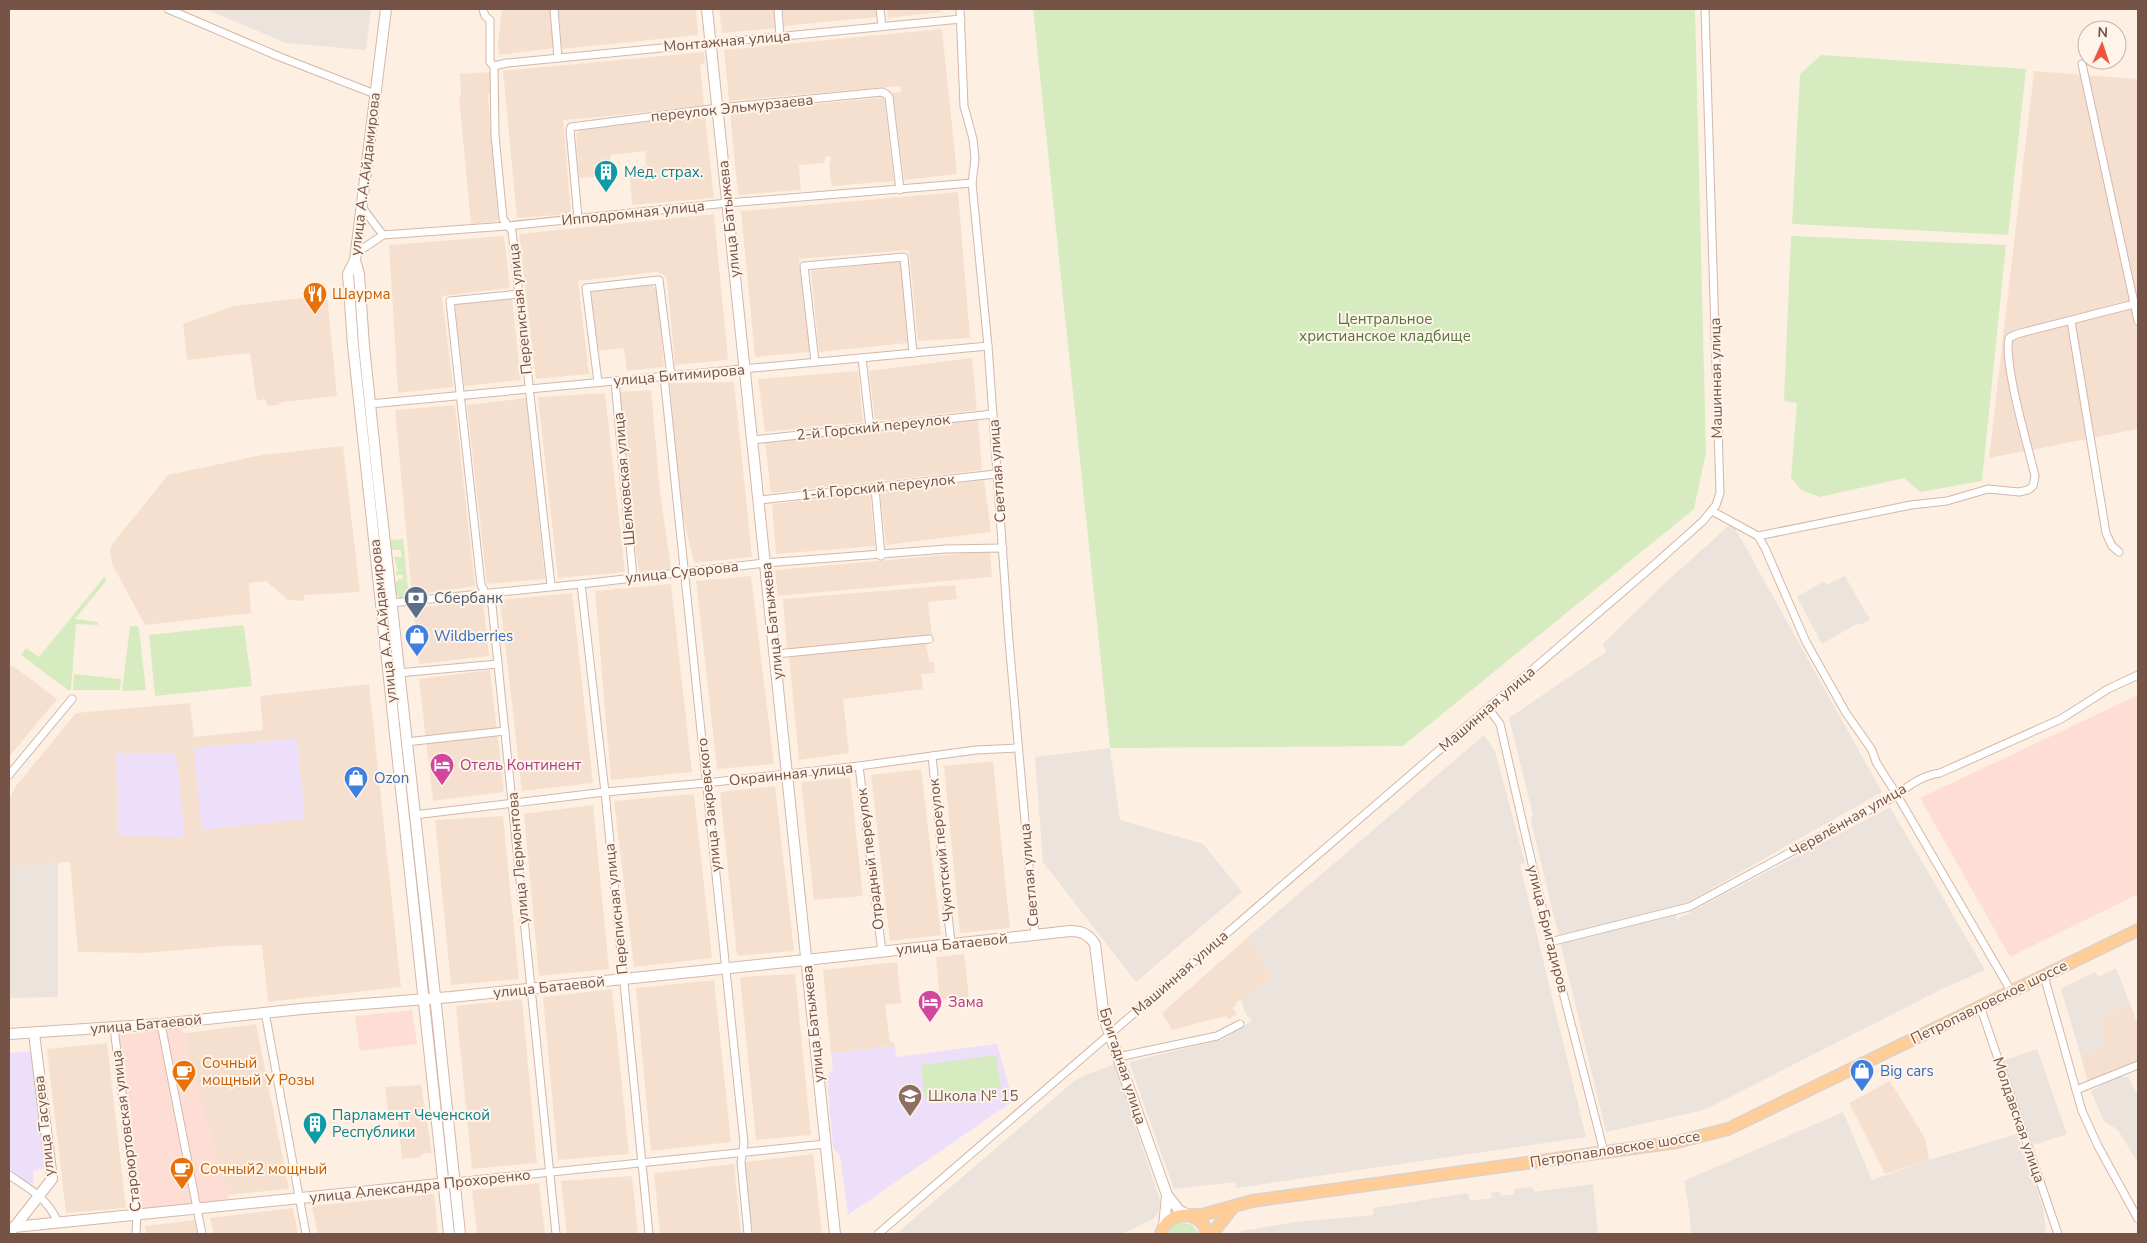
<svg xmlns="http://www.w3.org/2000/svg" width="2147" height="1243" viewBox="0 0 2147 1243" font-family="'Nunito Sans',sans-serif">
	<rect width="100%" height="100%" fill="#fdf0e2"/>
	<!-- residential -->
	<g fill="#f5e0d0">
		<polygon points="502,9 551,9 553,48 499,55 498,44"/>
		<polygon points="558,9 696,9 698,35 562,49"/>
		<polygon points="719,9 775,9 777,28 722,33"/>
		<polygon points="783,9 876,9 877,17 784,26"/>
		<polygon points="887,9 941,9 941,12 888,18"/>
		<polygon points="942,29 957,174 904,180 893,93 901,92 900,86 729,101 724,50"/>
		<polygon points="704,52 705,62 700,65 704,105 612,116 563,120 571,214 517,218 503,71"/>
		<polygon points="2034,71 2138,79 2138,429 1989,458"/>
		<polygon points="490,72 491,93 488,94 498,221 471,224 459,96 461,96 460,74"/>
		<polygon points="884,97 894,181 832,186 829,165 831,157 826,156 824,163 799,165 801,190 738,195 730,113"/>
		<polygon points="705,115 714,198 632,205 629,168 646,166 645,151 610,155 612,176 579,178 576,134 580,130"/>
		<polygon points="958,192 970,338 918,341 909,250 799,259 810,352 755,357 741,211"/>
		<polygon points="714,214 728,360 675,365 667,279 663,274 657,272 578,281 589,374 536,379 519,234"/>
		<polygon points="504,236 510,288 442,296 453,387 398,393 389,245"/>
		<polygon points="902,261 907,343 819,352 811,271"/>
		<polygon points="651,284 658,291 664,367 627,371 624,348 597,351 589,291"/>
		<polygon points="327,295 337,396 282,402 278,405 267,406 266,399 257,401 250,353 187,360 183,324 233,306"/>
		<polygon points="512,299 521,380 464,386 455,305 457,302"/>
		<polygon points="972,358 977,410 875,421 869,371"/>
		<polygon points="858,371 863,422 765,432 758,379"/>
		<polygon points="734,382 752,557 694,563 681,508 670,383"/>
		<polygon points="651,390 660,491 671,569 639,572 628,496 620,392"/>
		<polygon points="605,393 625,572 558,578 538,397"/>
		<polygon points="526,398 545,579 487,584 467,405"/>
		<polygon points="455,405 475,586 412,595 395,410"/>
		<polygon points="978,419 982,470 771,493 765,443"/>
		<polygon points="343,446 360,592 304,595 304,601 288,600 266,581 249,583 251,613 145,625 112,564 110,550 113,543 168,475 262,455"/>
		<polygon points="984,480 991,532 886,545 880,492"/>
		<polygon points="870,494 875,546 776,554 772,504"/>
		<polygon points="990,551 992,577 778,596 775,570"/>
		<polygon points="751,576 774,764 717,769 696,581"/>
		<polygon points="671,584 692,772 611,780 595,591"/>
		<polygon points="955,585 957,599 928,602 932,635 787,649 783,599"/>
		<polygon points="572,593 593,783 522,791 500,600"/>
		<polygon points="483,601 489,656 419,664 413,608"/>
		<polygon points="926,642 929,662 934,662 935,673 921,674 923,689 843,699 849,753 799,760 789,656"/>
		<polygon points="12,665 57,699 9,757 9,669"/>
		<polygon points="490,670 504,792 433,801 419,679"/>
		<polygon points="369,684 401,987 268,1002 262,945 226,946 145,953 78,952 70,862 9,867 9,799 16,786 76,713 190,703 194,737 263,730 260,696"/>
		<polygon points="993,761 1010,928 960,933 944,766"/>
		<polygon points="921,769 941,935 890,941 871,775"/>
		<polygon points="850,777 863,896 814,900 801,782"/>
		<polygon points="775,786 794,951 737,956 720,792"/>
		<polygon points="694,794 712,958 634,967 614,801"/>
		<polygon points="593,805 609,969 539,976 524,814"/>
		<polygon points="503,816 519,979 451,985 435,820"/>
		<polygon points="1248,937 1273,977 1242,1001 1240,1000 1236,1003 1237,1005 1233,1008 1237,1014 1229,1019 1226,1016 1172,1030 1162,1013"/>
		<polygon points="964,954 969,997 940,1000 936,957"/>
		<polygon points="897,962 901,1003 885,1005 890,1042 894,1042 895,1046 831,1053 823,970"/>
		<polygon points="795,974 811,1135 756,1140 740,977"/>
		<polygon points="714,980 731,1142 651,1151 636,988"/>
		<polygon points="612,989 629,1154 558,1160 543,997"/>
		<polygon points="522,999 537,1163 472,1169 456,1006"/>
		<polygon points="2130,1004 2138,1025 2138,1061 2088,1083 2081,1056 2105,1045 2101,1034 2104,1031 2098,1018"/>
		<polygon points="256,1024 289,1189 205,1197 171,1035"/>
		<polygon points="107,1043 126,1208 66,1213 47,1049"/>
		<polygon points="1890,1081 1925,1138 1929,1160 1885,1174 1849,1103"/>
		<polygon points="421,1085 432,1153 421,1154 421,1157 402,1159 397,1110 388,1110 385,1087"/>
		<polygon points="813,1154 822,1234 752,1234 745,1162"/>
		<polygon points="734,1164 741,1234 660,1234 654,1173"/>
		<polygon points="632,1176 638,1234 567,1234 561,1181"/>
		<polygon points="539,1183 545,1234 477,1234 472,1190"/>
		<polygon points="434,1194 438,1234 318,1234 312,1206"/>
		<polygon points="293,1208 298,1234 214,1234 210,1218"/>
		<polygon points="195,1220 197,1234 146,1234 145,1226"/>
	</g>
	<!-- commercial -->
	<g fill="#feddd5">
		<polygon points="2138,695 2138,894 2010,957 1920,798"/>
		<polygon points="412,1010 417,1044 360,1051 355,1016"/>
		<polygon points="182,1028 229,1200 141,1211 119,1035"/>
	</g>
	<!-- industrial -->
	<g fill="#ece3dd">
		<polygon points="205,9 371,9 366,50 286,43"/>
		<polygon points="1732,523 1882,792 1677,908 1676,920 1890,807 1985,970 1942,989 1714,1105 1700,1111 1606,1132 1531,821 1533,815 1509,718 1606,652 1603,644 1667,581"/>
		<polygon points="1845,576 1870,620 1860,625 1858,623 1822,644 1797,597 1824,581 1827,585"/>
		<polygon points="1484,735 1495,751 1525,863 1520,865 1586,1137 1236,1188 1235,1182 1174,1189 1129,1062 1224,1039 1252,1021 1245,1013 1242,1001 1273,977 1248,937"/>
		<polygon points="1110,748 1120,820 1203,844 1242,892 1136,982 1043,862 1035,757"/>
		<polygon points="58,863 58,997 9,998 9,867"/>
		<polygon points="2116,968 2130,1004 2098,1018 2104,1032 2101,1034 2105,1045 2081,1056 2061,989 2095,972 2098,977"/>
		<polygon points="2037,1049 2067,1134 2033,1145 2003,1061"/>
		<polygon points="1115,1064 1160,1201 1159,1211 1153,1219 1122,1234 896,1234 1073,1082 1085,1075"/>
		<polygon points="2116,1077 2128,1077 2138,1095 2138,1163 2118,1130 2104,1121 2091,1091"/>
		<polygon points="1843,1112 1872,1180 1929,1160 2017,1134 2043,1207 2046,1234 1691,1234 1689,1209 1684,1181"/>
		<polygon points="1593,1184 1598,1234 1238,1234 1241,1231 1296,1222 1373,1215 1374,1208 1468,1193 1470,1201 1492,1198 1491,1193 1500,1191 1501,1196 1514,1194 1514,1189 1533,1187 1534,1192"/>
	</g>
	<!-- education -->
	<g fill="#eddff9">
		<polygon points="297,738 305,819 202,830 194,748"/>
		<polygon points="116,754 176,754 185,838 118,835"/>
		<polygon points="997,1044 1013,1101 848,1215 840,1156 833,1148 827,1077 833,1068 831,1053 895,1046 896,1057"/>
		<polygon points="33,1051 47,1168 33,1171 34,1183 28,1183 9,1169 9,1053"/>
	</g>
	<!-- green -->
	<g fill="#d6ebc0">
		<polygon points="1033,9 1695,9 1706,453 1694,509 1403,746 1110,748"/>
		<polygon points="1821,55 2026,69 2008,235 1792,224 1800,74"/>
		<polygon points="1791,236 2006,245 1982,481 1920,492 1904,478 1820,497 1801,490 1791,477 1797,403 1784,401"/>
		<polygon points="403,539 409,598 400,599 396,593 395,583 398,580 403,579 403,575 396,575 396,572 398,570 394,557 402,557 401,550 392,550 391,540"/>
		<polygon points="105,576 106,581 75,619 98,622 98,625 76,624 71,690 68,690 21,655 26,648 39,657"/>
		<polygon points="242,625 244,627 252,686 155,696 149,635"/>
		<polygon points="130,626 138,626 139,630 146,690 122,691"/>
		<polygon points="74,674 121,679 120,690 73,690"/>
		<polygon points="996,1055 1001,1088 925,1098 921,1065"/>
		<polygon points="1182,1222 1192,1225 1199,1234 1168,1234 1173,1226"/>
	</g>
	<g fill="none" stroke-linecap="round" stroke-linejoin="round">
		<defs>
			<g id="street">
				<polyline points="168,9 280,57 375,94"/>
				<polyline points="483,9 485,16 490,20 490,62 494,66 495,135 503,219 512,231 551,586"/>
				<polyline points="554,9 558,58"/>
				<polyline points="778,9 780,36"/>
				<polyline points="880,9 882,26"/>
				<polyline points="960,9 964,106 973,139 975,159 972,183 988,346 1009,641 1035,934"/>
				<polyline points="2082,64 2138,321"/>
				<polyline points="494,66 507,63 961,19"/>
				<polyline points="361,206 383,235"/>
				<polyline points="578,218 570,130 571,127 718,108 882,92 886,94 889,97 900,190"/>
				<polyline points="355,254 383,235 507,226 727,203 972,183"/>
				<polyline points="519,294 450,301 481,585 492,605 556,1234"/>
				<polyline points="2071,321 2106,533 2112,546 2119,552"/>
				<polyline points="862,358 870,428"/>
				<polyline points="815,362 804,266 904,257 913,353"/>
				<path d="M664,376C689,632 719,887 744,1143L741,1162L748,1234"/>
				<polyline points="615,381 633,577"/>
				<polyline points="598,382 586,288 659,280 671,376"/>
				<polyline points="370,404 988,346"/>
				<polyline points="753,440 993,414"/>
				<polyline points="875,488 881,556"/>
				<polyline points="759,500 996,474"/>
				<polyline points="1712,511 1758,536 1765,548 1806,642 1846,713 1872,750 1876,762 1897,795 2011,991"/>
				<path d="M1758,536L1911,505L1947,501L1988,489L2019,492L2028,490L2033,486L2035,476C2028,446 2003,363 2009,338L2017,334L2138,303"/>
				<polyline points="581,584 605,792 649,1234"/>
				<polyline points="391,603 581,584 765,563 946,549 1003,548"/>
				<polyline points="776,654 929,639"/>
				<polyline points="398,673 498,664"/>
				<polyline points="1488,708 1500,724 1550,942 1604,1152"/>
				<polyline points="406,742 505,731"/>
				<polyline points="932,756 951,944"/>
				<polyline points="859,766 882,952"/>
				<polyline points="9,775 72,699"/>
				<polyline points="414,815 605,792 706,783 859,766 976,750 1018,748"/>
				<path d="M1550,942L1689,907L1897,795C1910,784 1924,775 1940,773L2061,719L2108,689L2138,675"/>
				<polyline points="2044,976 2082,1111 2098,1146 2138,1219"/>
				<polyline points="1980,1006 2058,1234"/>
				<polyline points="265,1012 306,1234"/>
				<polyline points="161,1024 202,1234"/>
				<polyline points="114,1028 137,1214 136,1234"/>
				<polyline points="1118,1057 1217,1036 1240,1024"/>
				<polyline points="2076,1090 2138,1065"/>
				<path d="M9,1175C31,1190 46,1197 58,1222"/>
				<polyline points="455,1182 825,1144"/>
				<polyline points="878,1234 1655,564 1703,521 1716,505 1720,493 1705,9"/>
			</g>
			<g id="secondary">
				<polyline points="386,9 355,260 348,274 353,345 449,1234"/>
				<polyline points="707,9 835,1234"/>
				<polyline points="355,260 359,274 364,346 377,471 437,1014 460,1234"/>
				<path d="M9,1034L161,1024L301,1009L451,997L806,960L1070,931C1082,931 1088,934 1095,944L1104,1018L1167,1195L1179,1210L1188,1215"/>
				<polyline points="1164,1226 1167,1196"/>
				<polyline points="14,1227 449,1183"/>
				<polyline points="9,1234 52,1179 34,1033"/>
			</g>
			<g id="primary">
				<polyline points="1188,1215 1202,1215 1252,1201 1677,1142 1728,1129 2138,930"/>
				<path d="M1161,1234C1167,1210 1202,1208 1207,1234"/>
				<polyline points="1212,1234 1233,1207"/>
			</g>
		</defs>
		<!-- street casing -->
		<use href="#street" stroke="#d1b8ab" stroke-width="9"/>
		<!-- secondary casing -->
		<use href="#secondary" stroke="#d4b7a8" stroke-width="12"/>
		<!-- primary casing -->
		<use href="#primary" stroke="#dbd2cf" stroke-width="14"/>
		<!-- street -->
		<use href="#street" stroke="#fff" stroke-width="7"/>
		<!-- secondary -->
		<use href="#secondary" stroke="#fff" stroke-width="10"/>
		<!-- primary -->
		<use href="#primary" stroke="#ffcd97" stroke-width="11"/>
	</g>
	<!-- icons -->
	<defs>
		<symbol id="building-pin" viewBox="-11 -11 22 30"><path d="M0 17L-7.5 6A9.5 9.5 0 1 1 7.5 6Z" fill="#0f9aa8" stroke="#fff4e9"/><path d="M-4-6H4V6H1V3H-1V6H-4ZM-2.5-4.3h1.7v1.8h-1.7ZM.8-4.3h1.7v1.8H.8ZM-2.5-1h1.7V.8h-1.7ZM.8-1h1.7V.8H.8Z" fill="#fff"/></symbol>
		<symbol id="restaurant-pin" viewBox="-11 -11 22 30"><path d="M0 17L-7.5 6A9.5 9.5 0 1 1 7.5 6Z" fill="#e8710a" stroke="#fff4e9"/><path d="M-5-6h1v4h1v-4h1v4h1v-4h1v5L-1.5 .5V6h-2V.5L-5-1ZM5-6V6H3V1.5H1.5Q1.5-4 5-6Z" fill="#fff"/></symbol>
		<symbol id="bank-pin" viewBox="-11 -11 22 30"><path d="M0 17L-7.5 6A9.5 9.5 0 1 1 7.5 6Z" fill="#5c6f8a" stroke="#fff4e9"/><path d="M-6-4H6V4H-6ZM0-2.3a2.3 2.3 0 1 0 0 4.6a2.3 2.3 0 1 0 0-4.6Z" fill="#fff"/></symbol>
		<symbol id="shop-pin" viewBox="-11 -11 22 30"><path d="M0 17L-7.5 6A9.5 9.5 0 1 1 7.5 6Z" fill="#3f7fe0" stroke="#fff4e9"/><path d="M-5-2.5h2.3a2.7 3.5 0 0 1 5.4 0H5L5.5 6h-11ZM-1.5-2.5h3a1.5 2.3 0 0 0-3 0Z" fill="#fff"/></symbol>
		<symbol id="hotel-pin" viewBox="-11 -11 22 30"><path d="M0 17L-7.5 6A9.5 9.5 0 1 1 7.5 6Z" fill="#d1479c" stroke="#fff4e9"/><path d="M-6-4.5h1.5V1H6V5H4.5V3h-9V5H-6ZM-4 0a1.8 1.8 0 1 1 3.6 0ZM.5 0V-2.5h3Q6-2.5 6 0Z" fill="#fff"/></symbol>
		<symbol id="cafe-pin" viewBox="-11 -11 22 30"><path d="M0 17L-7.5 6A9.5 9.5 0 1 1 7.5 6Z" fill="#e8710a" stroke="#fff4e9"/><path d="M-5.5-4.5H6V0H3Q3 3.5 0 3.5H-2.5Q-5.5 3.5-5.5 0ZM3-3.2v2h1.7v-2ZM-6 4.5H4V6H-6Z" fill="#fff"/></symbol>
		<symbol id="school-pin" viewBox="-11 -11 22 30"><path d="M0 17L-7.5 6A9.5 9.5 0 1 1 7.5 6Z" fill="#8d6e63" stroke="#fff4e9"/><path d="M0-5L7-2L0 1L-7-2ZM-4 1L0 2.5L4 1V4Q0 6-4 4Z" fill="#fff"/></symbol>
	</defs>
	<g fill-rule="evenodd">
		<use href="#building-pin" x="592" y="158" width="28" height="38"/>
		<use href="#restaurant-pin" x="301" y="280" width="28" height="38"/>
		<use href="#bank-pin" x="402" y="584" width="28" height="38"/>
		<use href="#shop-pin" x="403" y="622" width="28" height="38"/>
		<use href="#hotel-pin" x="428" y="751" width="28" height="38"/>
		<use href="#shop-pin" x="342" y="764" width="28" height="38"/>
		<use href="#hotel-pin" x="916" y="988" width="28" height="38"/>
		<use href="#shop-pin" x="1848" y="1057" width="28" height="38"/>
		<use href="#cafe-pin" x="170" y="1058" width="28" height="38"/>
		<use href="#school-pin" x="896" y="1082" width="28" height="38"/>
		<use href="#building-pin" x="301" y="1110" width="28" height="38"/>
		<use href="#cafe-pin" x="168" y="1155" width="28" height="38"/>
	</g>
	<g text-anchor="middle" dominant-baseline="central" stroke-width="4" stroke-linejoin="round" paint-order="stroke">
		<!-- street labels -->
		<g font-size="15" fill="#765347" stroke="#fff4e9">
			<text transform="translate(727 41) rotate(-5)">Монтажная улица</text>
			<text transform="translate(732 108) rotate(-6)">переулок Эльмурзаева</text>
			<text transform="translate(365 174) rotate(-83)">улица А.А.Айдамирова</text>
			<text transform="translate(633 213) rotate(-6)">Ипподромная улица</text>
			<text transform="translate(729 219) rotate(-96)">улица Батыжева</text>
			<text transform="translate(520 309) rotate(-96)">Переписная улица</text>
			<text transform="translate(679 375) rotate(-5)">улица Битимирова</text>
			<text transform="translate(1716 378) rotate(-91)">Машинная улица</text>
			<text transform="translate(873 427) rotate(-6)">2-й Горский переулок</text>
			<text transform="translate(997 471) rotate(-94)">Светлая улица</text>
			<text transform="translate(624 479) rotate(-95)">Шелковская улица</text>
			<text transform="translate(878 487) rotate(-6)">1-й Горский переулок</text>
			<text transform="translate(682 572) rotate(-6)">улица Суворова</text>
			<text transform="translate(383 621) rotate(-96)">улица А.А.Айдамирова</text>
			<text transform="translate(772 621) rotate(-96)">улица Батыжева</text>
			<text transform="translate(1487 709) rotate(-41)">Машинная улица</text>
			<text transform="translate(791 774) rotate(-6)">Окраинная улица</text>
			<text transform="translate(709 805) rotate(-96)">улица Закревского</text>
			<text transform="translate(1848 820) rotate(-30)">Червлённая улица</text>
			<text transform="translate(941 850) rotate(-96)">Чукотский переулок</text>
			<text transform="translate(518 858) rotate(-95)">улица Лермонтова</text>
			<text transform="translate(870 859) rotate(-97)">Отрадный переулок</text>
			<text transform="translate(1029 875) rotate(-95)">Светлая улица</text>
			<text transform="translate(616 909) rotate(-96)">Переписная улица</text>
			<text transform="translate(1548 929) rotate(76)">улица Бригадиров</text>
			<text transform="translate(952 944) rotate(-6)">улица Батаевой</text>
			<text transform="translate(1180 973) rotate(-41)">Машинная улица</text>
			<text transform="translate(549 987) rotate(-6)">улица Батаевой</text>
			<text transform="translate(1989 1002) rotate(-26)">Петропавловское шоссе</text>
			<text transform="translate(146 1024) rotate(-5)">улица Батаевой</text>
			<text transform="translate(813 1024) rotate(-96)">улица Батыжева</text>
			<text transform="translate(1123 1066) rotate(72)">Бригадная улица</text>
			<text transform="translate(2019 1120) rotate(71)">Молдавская улица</text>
			<text transform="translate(44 1126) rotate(-96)">улица Тасуева</text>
			<text transform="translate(126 1131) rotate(-97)">Староюртовская улица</text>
			<text transform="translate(1615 1149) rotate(-9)">Петропавловское шоссе</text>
			<text transform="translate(420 1186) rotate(-6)">улица Александра Прохоренко</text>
		</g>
		<!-- culture labels -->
		<g font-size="15" fill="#0d838f" stroke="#fff4e9" text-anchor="start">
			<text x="624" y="172">Мед. страх.</text>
			<text x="332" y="1115">Парламент Чеченской<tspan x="332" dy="17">Республики</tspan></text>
		</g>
		<!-- food labels -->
		<g font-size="15" fill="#c56008" stroke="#fff4e9" text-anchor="start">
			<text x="332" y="294">Шаурма</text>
			<text x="202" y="1063">Сочный<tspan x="202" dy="17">мощный У Розы</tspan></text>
			<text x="200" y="1169">Сочный2 мощный</text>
		</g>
		<!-- park labels -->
		<g font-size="15" fill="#54773c" stroke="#fff4e9">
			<text x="1385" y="319">Центральное<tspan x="1385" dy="17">христианское кладбище</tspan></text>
		</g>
		<!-- service labels -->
		<g font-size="15" fill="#4e5e75" stroke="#fff4e9" text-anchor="start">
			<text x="434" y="598">Сбербанк</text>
		</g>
		<!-- shop labels -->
		<g font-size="15" fill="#366cbe" stroke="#fff4e9" text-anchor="start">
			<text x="434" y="636">Wildberries</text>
			<text x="374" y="778">Ozon</text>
			<text x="1880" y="1071">Big cars</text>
		</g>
		<!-- hotel labels -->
		<g font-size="15" fill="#b23c85" stroke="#fff4e9" text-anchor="start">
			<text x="460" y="765">Отель Континент</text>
			<text x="948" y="1002">Зама</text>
		</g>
		<!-- education labels -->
		<g font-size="15" fill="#785e54" stroke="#fff4e9" text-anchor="start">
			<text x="928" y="1096">Школа № 15</text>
		</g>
	</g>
	<!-- border -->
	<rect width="2147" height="1243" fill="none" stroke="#765347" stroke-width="20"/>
	<!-- north arrow -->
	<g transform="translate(2102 45) rotate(3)"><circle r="24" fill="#fff4e9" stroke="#c8b4a8"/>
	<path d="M0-4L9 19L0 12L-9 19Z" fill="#ed5541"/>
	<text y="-8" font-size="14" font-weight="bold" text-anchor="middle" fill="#765347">N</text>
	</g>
</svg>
